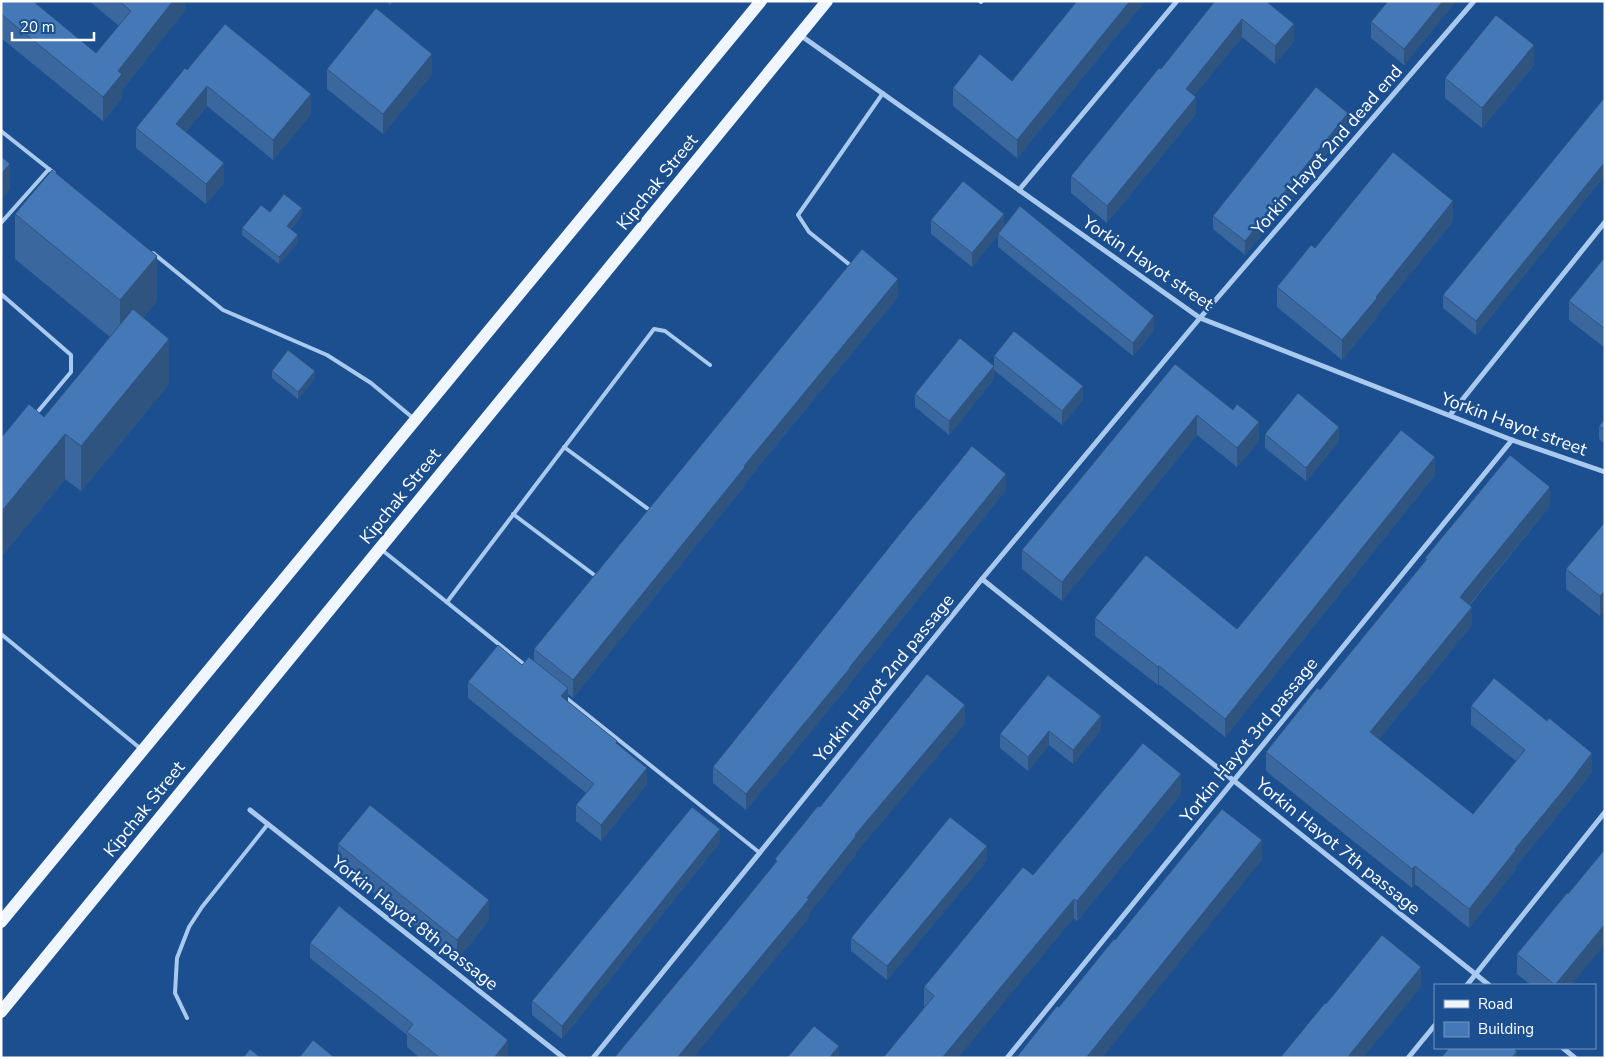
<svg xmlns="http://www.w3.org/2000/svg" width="1606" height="1059" viewBox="0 0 1606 1059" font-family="'Nunito Sans',sans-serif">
	<rect width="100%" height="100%" fill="#1b4f8f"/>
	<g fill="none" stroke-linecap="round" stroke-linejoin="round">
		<!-- service -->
		<g stroke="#a9c9ee" stroke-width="4">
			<polyline points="980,1 981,2"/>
			<polyline points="1,131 54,173"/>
			<polyline points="1,223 49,169"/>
			<polyline points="153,253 223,310 327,355 371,383 413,418"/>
			<polyline points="850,265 809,232 798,215 883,93"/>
			<polyline points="1,294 71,355 71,372 35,415"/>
			<polyline points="564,447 651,511"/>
			<polyline points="513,514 597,577"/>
			<polyline points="382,550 526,666"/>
			<polyline points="447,602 654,329 665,331 710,365"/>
			<polyline points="1,634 141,749"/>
			<polyline points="565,697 760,853"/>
			<polyline points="187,1018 175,993 177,958 189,927 202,907 268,824"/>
		</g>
		<!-- minor -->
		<g stroke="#a9c9ee" stroke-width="5">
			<polyline points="800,35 1200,318 1512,440 1605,472"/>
			<polyline points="1019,190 1177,1"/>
			<polyline points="1450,415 1605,222"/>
			<polyline points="982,579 1489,985"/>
			<polyline points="250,810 564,1058"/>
			<polyline points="1467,985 1605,812"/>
			<polyline points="1563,1048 1575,1058"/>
			<polyline points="593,1058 982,579 1200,318 1474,1"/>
			<polyline points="1007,1058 1512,440"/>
			<polyline points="1408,1058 1435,1025"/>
		</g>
		<!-- primary -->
		<g stroke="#f0f6ff" stroke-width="12">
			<polyline points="1,922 761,1"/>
			<polyline points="1,1012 827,1"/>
		</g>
	</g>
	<!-- wall -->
	<g fill="#3a679d">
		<polygon points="1,1 96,53 119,26 89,1 185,1 185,10 122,90 122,98 103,121 1,38"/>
		<polygon points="386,1 393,1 390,5"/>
		<polygon points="1077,1 1145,1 1017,158 953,106 953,88 1012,81"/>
		<polygon points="1215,1 1294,41 1275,64 1242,37 1194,95 1196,114 1107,223 1071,193 1071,176 1161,69"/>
		<polygon points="1388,1 1456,1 1404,65 1371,38 1371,22"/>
		<polygon points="1534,65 1482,128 1445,98 1445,78"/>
		<polygon points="327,69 432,74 383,134 327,89"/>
		<polygon points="187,70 311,114 273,160 207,106 186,132 224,183 206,204 136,148 136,128"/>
		<polygon points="1605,97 1605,175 1476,335 1443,308 1443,295"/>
		<polygon points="1348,127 1245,255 1213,229 1213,216"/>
		<polygon points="270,212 302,215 291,229 298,242 279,264 242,235 242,228"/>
		<polygon points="15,214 157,301 143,317 169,384 81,491 65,479 1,557 1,438 44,417 110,337 15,259"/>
		<polygon points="931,220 1004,226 1154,330 1133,356 998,247 998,235 972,267 931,234"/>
		<polygon points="1453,221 1377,315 1377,317 1342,360 1277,307 1277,287"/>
		<polygon points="1605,257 1605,348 1569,320 1569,301"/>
		<polygon points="898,297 745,483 745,485 573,698 568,694 568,702 617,744 647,784 601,841 576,821 576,805 586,793 468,698 468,682 522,665 534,661 534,649"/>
		<polygon points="994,356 1083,400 1062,425 994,370 994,379 949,435 915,407 915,394 994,365"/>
		<polygon points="1175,364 1259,441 1237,467 1197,435 1062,601 1022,569 1022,550"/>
		<polygon points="272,371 315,378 298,399 272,378"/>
		<polygon points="1605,419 1605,444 1599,439 1599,426"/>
		<polygon points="1265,434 1339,441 1306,481 1265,448"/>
		<polygon points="1435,475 1225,737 1159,684 1158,685 1095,636 1095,618 1237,629"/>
		<polygon points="1006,490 850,683 850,684 746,810 713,783 713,767 920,510"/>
		<polygon points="1550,506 1470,605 1472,625 1379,739 1473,814 1516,761 1471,725 1471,706 1592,772 1566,805 1516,866 1516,869 1469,928 1415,884 1412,888 1266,771 1266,752 1320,690 1425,561 1425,558"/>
		<polygon points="1605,522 1600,616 1566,589 1566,569"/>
		<polygon points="1048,675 1101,730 1073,764 1049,745 1028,771 1000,748 1000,734"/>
		<polygon points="1181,794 1077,921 1074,918 925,1008 924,1007 924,987 1033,875"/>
		<polygon points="720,842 562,1039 532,1015 532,1001"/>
		<polygon points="338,844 489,920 457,960 338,864"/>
		<polygon points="987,860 887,980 851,951 851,938"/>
		<polygon points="1568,894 1571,985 1531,985 1517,974 1517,954"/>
		<polygon points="310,943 508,1056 506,1058 420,1058 407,1047 407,1035 310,958"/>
	</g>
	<!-- shaded-wall -->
	<g fill="#305480">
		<polygon points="173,1 185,1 185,10 122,90 122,98 103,121 103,97 118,71"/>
		<polygon points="1130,1 1145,1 1017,158 1017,140"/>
		<polygon points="1443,1 1456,1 1404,65 1404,49"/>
		<polygon points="1242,19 1242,37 1186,106 1186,89"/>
		<polygon points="1294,24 1294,41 1275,64 1275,46"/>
		<polygon points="1534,45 1534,65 1482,128 1482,108"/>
		<polygon points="432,54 432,74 383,134 383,114"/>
		<polygon points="207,86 207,106 176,144 176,124"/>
		<polygon points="311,94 311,114 273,160 273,140"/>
		<polygon points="1196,97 1196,114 1107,223 1107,206"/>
		<polygon points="1348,113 1348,127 1245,255 1245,241"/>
		<polygon points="1605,162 1605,175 1476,335 1476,321"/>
		<polygon points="224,163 224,183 206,204 206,184"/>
		<polygon points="10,164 10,189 1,200 1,174"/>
		<polygon points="1453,201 1453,221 1377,315 1377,317 1342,360 1342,340 1376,297"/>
		<polygon points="302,208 302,215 287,233 287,226"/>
		<polygon points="1004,214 1004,228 998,234 998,235 972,267 972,253"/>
		<polygon points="298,235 298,242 279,264 279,257"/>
		<polygon points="157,256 157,301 120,345 120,300"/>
		<polygon points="898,279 898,297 745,483 745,485 573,698 573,680 744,466"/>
		<polygon points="1154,316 1154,330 1133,356 1133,343"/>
		<polygon points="169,339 169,384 81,491 81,446"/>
		<polygon points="994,366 994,379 949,435 949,421"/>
		<polygon points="315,371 315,378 298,399 298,392"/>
		<polygon points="1083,386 1083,400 1062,425 1062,411"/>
		<polygon points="1197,415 1197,435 1062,601 1062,582"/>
		<polygon points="1259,422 1259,441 1237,467 1237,448"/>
		<polygon points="1339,427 1339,441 1306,481 1306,468"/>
		<polygon points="65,434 65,479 1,557 1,512"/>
		<polygon points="1435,457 1435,475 1225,737 1225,719"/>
		<polygon points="1006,474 1006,490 850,683 850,684 746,810 746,794"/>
		<polygon points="1550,487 1550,506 1460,616 1460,597"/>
		<polygon points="1605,591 1605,611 1600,616 1600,596"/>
		<polygon points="1472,607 1472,625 1370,750 1370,732"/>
		<polygon points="1159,666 1159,684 1158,685 1158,667"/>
		<polygon points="568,688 568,704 561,696"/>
		<polygon points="965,705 965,724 856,853 856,855 809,914 809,918 693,1058 677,1058 807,898 855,835"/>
		<polygon points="1101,716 1101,730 1073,764 1073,750"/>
		<polygon points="1049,731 1049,745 1028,771 1028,757"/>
		<polygon points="1592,753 1592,772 1566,805 1516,866 1516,869 1469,928 1469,909 1515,849"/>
		<polygon points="647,768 647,784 601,841 601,825"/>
		<polygon points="1181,774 1181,794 1077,921 1077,901"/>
		<polygon points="720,829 720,842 562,1039 562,1026"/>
		<polygon points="1262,840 1262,860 1102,1058 1086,1058"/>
		<polygon points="987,846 987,860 887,980 887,966"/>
		<polygon points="1415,866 1415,884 1412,888 1412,869"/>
		<polygon points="1074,899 1074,918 958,1058 942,1058"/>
		<polygon points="489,900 489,920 457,960 457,940"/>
		<polygon points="1605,924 1605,944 1571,985 1555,985"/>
		<polygon points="1421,967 1421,987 1363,1058 1347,1058"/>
		<polygon points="508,1040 508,1056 506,1058 494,1058"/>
		<polygon points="839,1046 839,1058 829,1058"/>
		<polygon points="1517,1051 1517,1058 1512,1058"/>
	</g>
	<!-- building -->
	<g fill="#4478b7" stroke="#305480">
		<polygon points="1,1 33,1 96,53 131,11 119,1 173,1 118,71 122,74 103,97 1,14"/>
		<polygon points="1077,1 1130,1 1017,140 953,88 980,54 1012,81"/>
		<polygon points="1215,1 1266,1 1294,24 1275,46 1242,19 1186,89 1196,97 1107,206 1071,176 1159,68 1161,69"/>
		<polygon points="1388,1 1443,1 1404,49 1371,22"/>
		<polygon points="376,8 432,54 383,114 327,69"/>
		<polygon points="1496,15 1534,45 1482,108 1445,78"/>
		<polygon points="225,24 311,94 273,140 207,86 176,124 224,163 206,184 136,128 185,68 187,70"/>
		<polygon points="1316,87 1348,113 1245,241 1213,216"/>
		<polygon points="1605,97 1605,162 1476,321 1443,295"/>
		<polygon points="1393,152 1453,201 1376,297 1377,298 1342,340 1277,287 1311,245 1315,248"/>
		<polygon points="1,156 10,164 1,174"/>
		<polygon points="52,170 157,256 120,300 15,214"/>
		<polygon points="963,181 1004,214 972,253 931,220"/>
		<polygon points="284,194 302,208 287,226 298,235 279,257 242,228 261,205 270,212"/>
		<polygon points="1020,206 1154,316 1133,343 998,234"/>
		<polygon points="862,249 898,279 744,466 745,467 573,680 534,649"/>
		<polygon points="1605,257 1605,329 1569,301"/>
		<polygon points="133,309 169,339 81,446 65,434 1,512 1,438 29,404 44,417"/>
		<polygon points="1014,331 1083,386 1062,411 994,356"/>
		<polygon points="960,338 994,366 949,421 915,394"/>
		<polygon points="288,350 315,371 298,392 272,371"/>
		<polygon points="1175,364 1233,410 1237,404 1259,422 1237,448 1197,415 1062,582 1022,550"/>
		<polygon points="1298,393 1339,427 1306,468 1265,434"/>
		<polygon points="1605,419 1605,430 1599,426"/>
		<polygon points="1401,430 1435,457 1225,719 1159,666 1158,667 1095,618 1146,555 1237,629"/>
		<polygon points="972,446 1006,474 849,668 850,668 746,794 713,767 919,510 920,510"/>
		<polygon points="1510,455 1550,487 1460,597 1472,607 1370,732 1473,814 1525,750 1471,706 1494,678 1547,721 1549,718 1592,753 1566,787 1515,849 1516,850 1469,909 1415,866 1412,869 1266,752 1317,688 1320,690 1427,559 1425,558"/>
		<polygon points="1605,522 1605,591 1600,596 1566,569"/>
		<polygon points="498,645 522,665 529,657 568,688 561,696 617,741 616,743 647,768 601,825 576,805 594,784 468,682"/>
		<polygon points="927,674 965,705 855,835 856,836 807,898 809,899 677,1058 614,1058 715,937 777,861 775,859 818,806 820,807"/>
		<polygon points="1048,675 1101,716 1073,750 1049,731 1028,757 1000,734"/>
		<polygon points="1143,743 1181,774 1077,901 1074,899 942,1058 883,1058 934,996 924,987 1023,867 1033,875"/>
		<polygon points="370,805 489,900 457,940 338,844"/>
		<polygon points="692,807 720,829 562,1026 532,1001"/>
		<polygon points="1222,809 1262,840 1086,1058 1016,1058 1057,1006 1059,1007 1114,939 1115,940"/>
		<polygon points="950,817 987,846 887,966 851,938"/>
		<polygon points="1605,849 1605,924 1555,985 1517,954 1567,893 1568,894"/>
		<polygon points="339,906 508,1040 494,1058 440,1058 407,1032 413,1024 310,943"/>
		<polygon points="1382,935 1421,967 1347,1058 1280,1058 1325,1003 1326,1004"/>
		<polygon points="814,1026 839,1046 829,1058 787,1058"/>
		<polygon points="313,1040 335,1058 299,1058"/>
		<polygon points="1449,1048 1513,1048 1517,1051 1512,1058 1441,1058"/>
		<polygon points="250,1049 261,1058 243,1058"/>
	</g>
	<g text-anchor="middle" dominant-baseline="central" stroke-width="5" stroke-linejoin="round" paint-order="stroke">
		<!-- street labels -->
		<g font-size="18" fill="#fff" stroke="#1b4f8f">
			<text transform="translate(1327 150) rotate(-49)">Yorkin Hayot 2nd dead end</text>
			<text transform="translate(657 182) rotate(-51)">Kipchak Street</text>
			<text transform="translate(1148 263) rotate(34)">Yorkin Hayot street</text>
			<text transform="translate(1514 424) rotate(20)">Yorkin Hayot street</text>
			<text transform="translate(400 496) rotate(-51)">Kipchak Street</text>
			<text transform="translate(884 678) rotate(-51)">Yorkin Hayot 2nd passage</text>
			<text transform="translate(1249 740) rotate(-51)">Yorkin Hayot 3rd passage</text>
			<text transform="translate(144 809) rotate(-51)">Kipchak Street</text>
			<text transform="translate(1338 846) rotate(39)">Yorkin Hayot 7th passage</text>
			<text transform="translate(415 923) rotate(38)">Yorkin Hayot 8th passage</text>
		</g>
	</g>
	<!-- border -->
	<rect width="1606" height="1059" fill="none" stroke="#ffffff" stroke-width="5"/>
	<!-- legend -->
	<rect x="1434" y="984" width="162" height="65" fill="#1b4f8f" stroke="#7695bc"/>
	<rect x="1444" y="1000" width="25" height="8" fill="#f0f6ff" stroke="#7695bc"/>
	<text x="1478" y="1009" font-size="15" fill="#ffffff">Road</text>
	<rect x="1444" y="1022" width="25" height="15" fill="#4478b7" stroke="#7695bc"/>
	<text x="1478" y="1034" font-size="15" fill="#ffffff">Building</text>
	<!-- scale -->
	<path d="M12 32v8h82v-8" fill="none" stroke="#ffffff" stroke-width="2.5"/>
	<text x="20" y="32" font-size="15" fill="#ffffff" stroke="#1b4f8f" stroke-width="4" paint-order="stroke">20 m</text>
</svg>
